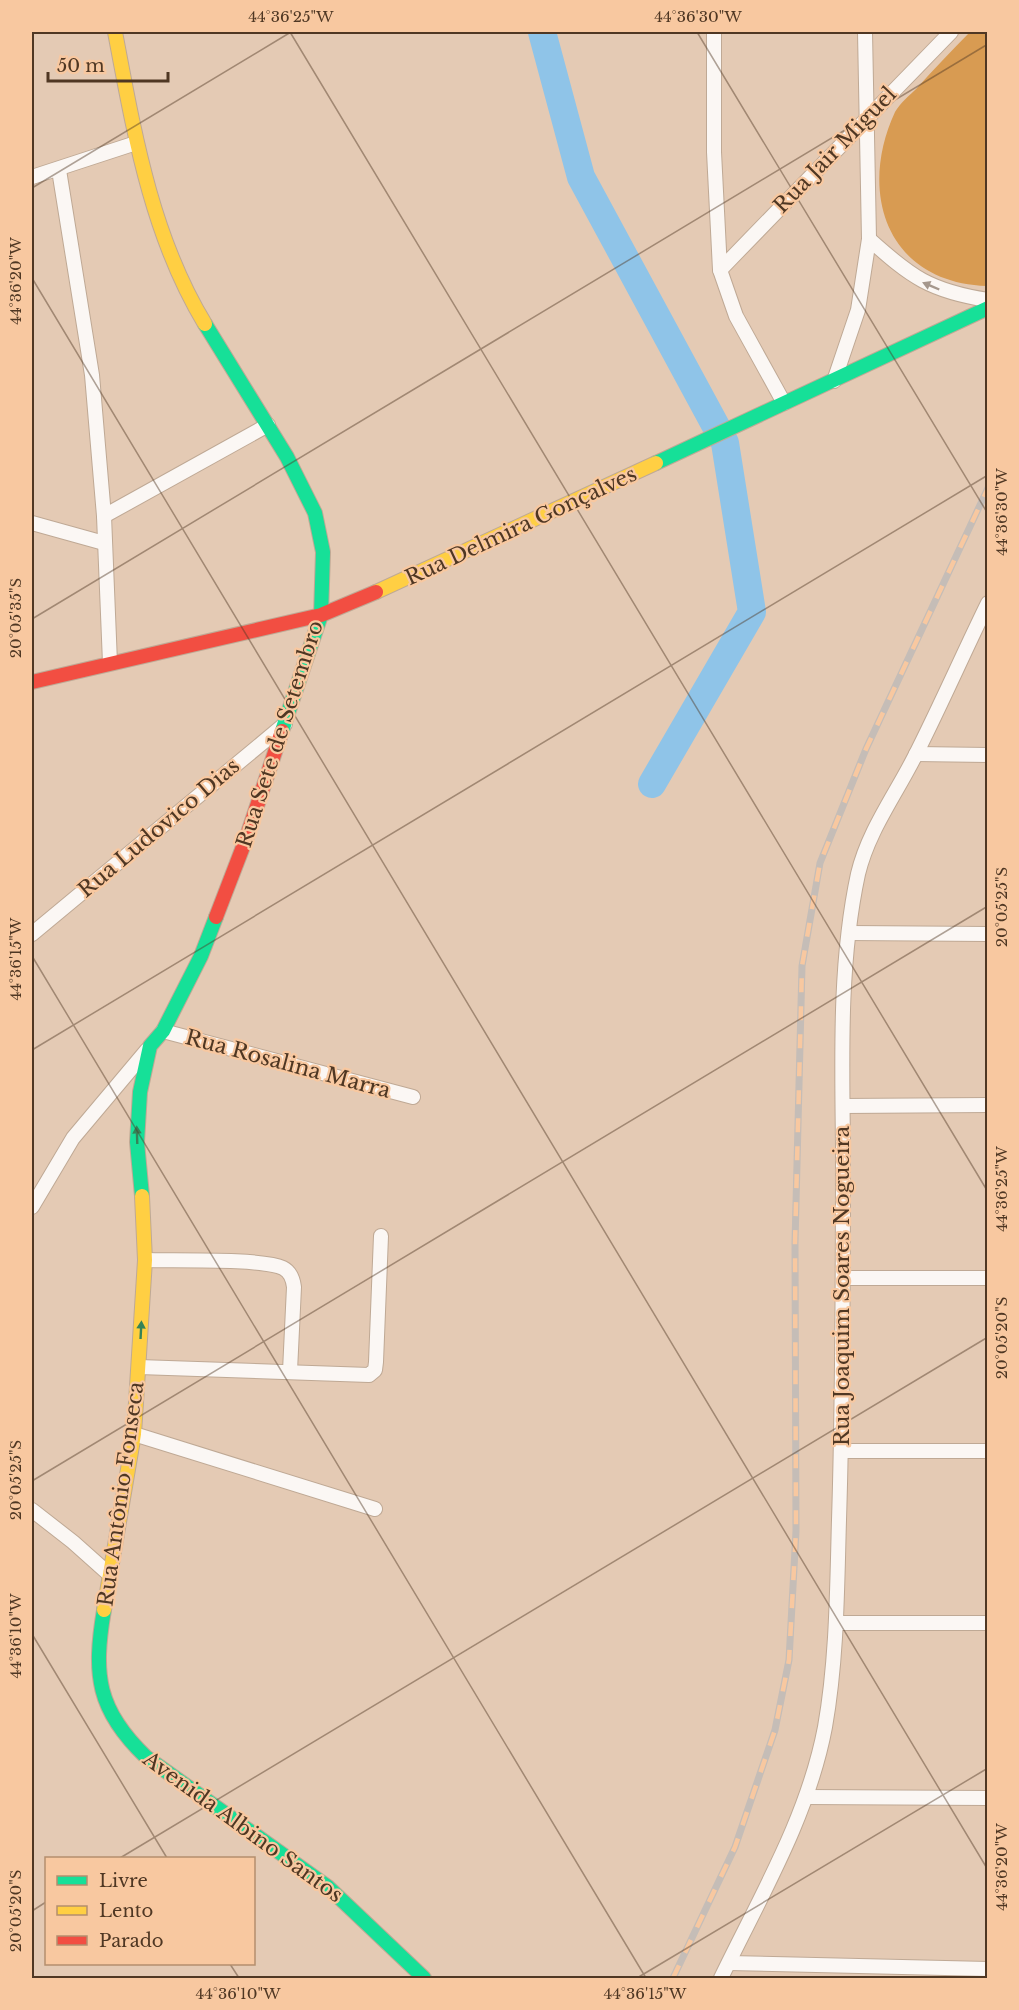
<svg xmlns="http://www.w3.org/2000/svg" width="1019" height="2010" viewBox="0 0 1019 2010" font-family="'Libre Baskerville',serif">
	<rect width="100%" height="100%" fill="#e4cab4"/>
	<!-- forest -->
	<path fill="#d89b52" d="M970,32H987V286C888,283 857,194 895,112C900,103 910,95 917,88C934,69 952,50 970,32Z"/>
	<g fill="none" stroke-linecap="round" stroke-linejoin="round">
		<!-- river -->
		<polyline stroke="#8fc4e8" stroke-width="28" points="542,32 581,177 725,443 752,612 652,784"/>
		<defs>
			<g id="street">
				<polyline points="714,32 714,152 720,270 736,316 784,403"/>
				<polyline points="59,170 92,375 104,516 110,663"/>
				<polyline points="32,177 136,143"/>
				<path d="M869,239C911,277 930,291 988,300"/>
				<polyline points="720,270 951,32"/>
				<polyline points="834,381 858,310 869,239 865,32"/>
				<polyline points="104,516 268,425"/>
				<polyline points="32,523 104,543"/>
				<polyline points="916,754 988,755"/>
				<polyline points="849,933 988,934"/>
				<polyline points="32,934 285,724"/>
				<polyline points="163,1031 413,1097"/>
				<polyline points="843,1106 988,1105"/>
				<polyline points="32,1207 73,1138 147,1050"/>
				<path d="M145,1260C173,1261 262,1258 283,1268C291,1272 293,1279 294,1287L290,1371"/>
				<polyline points="843,1278 988,1278"/>
				<polyline points="139,1367 369,1375 375,1370 376,1362 381,1236"/>
				<polyline points="134,1434 375,1509"/>
				<polyline points="841,1451 988,1451"/>
				<polyline points="32,1510 73,1542 110,1575"/>
				<polyline points="836,1623 988,1623"/>
				<polyline points="806,1797 988,1798"/>
				<polyline points="729,1963 988,1969"/>
				<path d="M721,1978C760,1897 808,1817 825,1727C837,1659 837,1589 839,1520C843,1395 843,1271 843,1146C842,1057 839,962 858,874C868,832 894,797 914,758C940,707 963,654 988,603"/>
			</g>
			<g id="fast">
				<polyline points="205,324 287,457 315,513 323,552 321,615 282,731"/>
				<polyline points="656,463 988,308"/>
				<polyline points="142,1196 137,1142 140,1092 150,1046 163,1031 201,956 216,917"/>
				<path d="M104,1610C93,1675 97,1710 146,1757L328,1887L424,1978"/>
			</g>
			<g id="slow">
				<path d="M115,32C134,132 151,235 205,324"/>
				<polyline points="376,592 656,463"/>
				<polyline points="104,1610 134,1434 145,1260 142,1196"/>
			</g>
			<g id="jam">
				<polyline points="32,682 321,615 376,592"/>
				<polyline points="216,917 246,839 282,731"/>
			</g>
		</defs>
		<!-- street casing -->
		<use href="#street" stroke="#bfa995" stroke-width="16"/>
		<!-- fast casing -->
		<use href="#fast" stroke="#bfa995" stroke-width="16"/>
		<!-- slow casing -->
		<use href="#slow" stroke="#bfa995" stroke-width="16"/>
		<!-- jam casing -->
		<use href="#jam" stroke="#bfa995" stroke-width="16"/>
		<!-- street -->
		<use href="#street" stroke="#fbf7f4" stroke-width="14"/>
		<!-- fast -->
		<use href="#fast" stroke="#16e098" stroke-width="14"/>
		<!-- slow -->
		<use href="#slow" stroke="#ffcf43" stroke-width="14"/>
		<!-- jam -->
		<use href="#jam" stroke="#f24e42" stroke-width="14"/>
		<defs>
			<polyline id="rail" points="673,1978 735,1847 775,1730 789,1660 796,1531 795,1243 802,966 820,863 866,749 988,488"/>
		</defs>
		<!-- rail casing -->
		<use href="#rail" stroke="#c5bdb7" stroke-width="7"/>
		<!-- rail -->
		<use href="#rail" stroke="#f8c8a0" stroke-width="4.5" stroke-dasharray="14" stroke-linecap="butt"/>
	</g>
	<!-- one-way arrows -->
	<defs><path id="oneway-solid" d="M-6-.8H1V-3.2L6.5 0L1 3.2V.8H-6Z" transform="scale(1.5)"/></defs>
	<use fill="#a5978c" href="#oneway-solid" transform="translate(931 286) rotate(-157)"/>
	<g fill="#358358">
		<use href="#oneway-solid" transform="translate(137 1135) rotate(-92)"/>
		<use href="#oneway-solid" transform="translate(141 1330) rotate(-87)"/>
	</g>
	<!-- ticks -->
	<path fill="none" stroke="#4f3723" stroke-width="1.5" stroke-opacity="0.45" d="M290,32L988,1192M697,32L988,514M32,188L291,32M32,278L988,1870M32,619L988,44M32,956L646,1978M32,1050L988,475M32,1481L988,906M32,1634L167,1858M120,1858L988,1337M32,1911L46,1902M230,1964L239,1978M637,1978L988,1768"/>
	<g text-anchor="middle" dominant-baseline="central" stroke-width="4.5" stroke-linejoin="round" paint-order="stroke">
		<!-- street labels -->
		<g font-size="21" fill="#4f3723" stroke="#f8c8a0">
			<text transform="translate(835 150) rotate(-46)">Rua Jair Miguel</text>
			<text transform="translate(521 526) rotate(-25)">Rua Delmira Gonçalves</text>
			<text transform="translate(280 734) rotate(-72)">Rua Sete de Setembro</text>
			<text transform="translate(159 828) rotate(-40)">Rua Ludovico Dias</text>
			<text transform="translate(288 1064) rotate(15)">Rua Rosalina Marra</text>
			<text transform="translate(842 1286) rotate(-90)">Rua Joaquim Soares Nogueira</text>
			<text transform="translate(121 1494) rotate(-82)">Rua Antônio Fonseca</text>
			<text transform="translate(243 1827) rotate(36)">Avenida Albino Santos</text>
		</g>
	</g>
	<!-- border -->
	<rect width="1019" height="2010" fill="none" stroke="#f8c8a0" stroke-width="66"/>
	<!-- legend -->
	<rect x="45" y="1857" width="210" height="108" fill="#f8c8a0" stroke="#b48e6e" stroke-width="1.5"/>
	<rect x="57" y="1876" width="30" height="9" fill="#16e098" stroke="#b48e6e" stroke-width="1.5"/>
	<text x="99" y="1887" font-size="18" fill="#4f3723">Livre</text>
	<rect x="57" y="1906" width="30" height="9" fill="#ffcf43" stroke="#b48e6e" stroke-width="1.5"/>
	<text x="99" y="1917" font-size="18" fill="#4f3723">Lento</text>
	<rect x="57" y="1936" width="30" height="9" fill="#f24e42" stroke="#b48e6e" stroke-width="1.5"/>
	<text x="99" y="1947" font-size="18" fill="#4f3723">Parado</text>
	<!-- scale -->
	<path d="M48 72v9h120v-9" fill="none" stroke="#4f3723" stroke-width="3"/>
	<text x="57" y="72" font-size="18" fill="#4f3723" stroke="#f8c8a0" stroke-width="4.5" paint-order="stroke">50 m</text>
	<rect x="33" y="33" width="953" height="1944" fill="none" stroke="#4f3723" stroke-width="2"/>
	<g font-size="15" text-anchor="middle" fill="#4f3723">
		<text x="291" y="22">44°36'25"W</text>
		<text x="698" y="22">44°36'30"W</text>
		<text transform="translate(16 281) rotate(-90)" y="5">44°36'20"W</text>
		<text transform="translate(1002 512) rotate(-90)" y="5">44°36'30"W</text>
		<text transform="translate(16 618) rotate(-90)" y="5">20°05'35"S</text>
		<text transform="translate(1002 907) rotate(-90)" y="5">20°05'25"S</text>
		<text transform="translate(16 959) rotate(-90)" y="5">44°36'15"W</text>
		<text transform="translate(1002 1189) rotate(-90)" y="5">44°36'25"W</text>
		<text transform="translate(1002 1338) rotate(-90)" y="5">20°05'20"S</text>
		<text transform="translate(16 1480) rotate(-90)" y="5">20°05'25"S</text>
		<text transform="translate(16 1636) rotate(-90)" y="5">44°36'10"W</text>
		<text transform="translate(1002 1867) rotate(-90)" y="5">44°36'20"W</text>
		<text transform="translate(16 1911) rotate(-90)" y="5">20°05'20"S</text>
		<text x="238" y="1999">44°36'10"W</text>
		<text x="645" y="1999">44°36'15"W</text>
	</g>
</svg>
